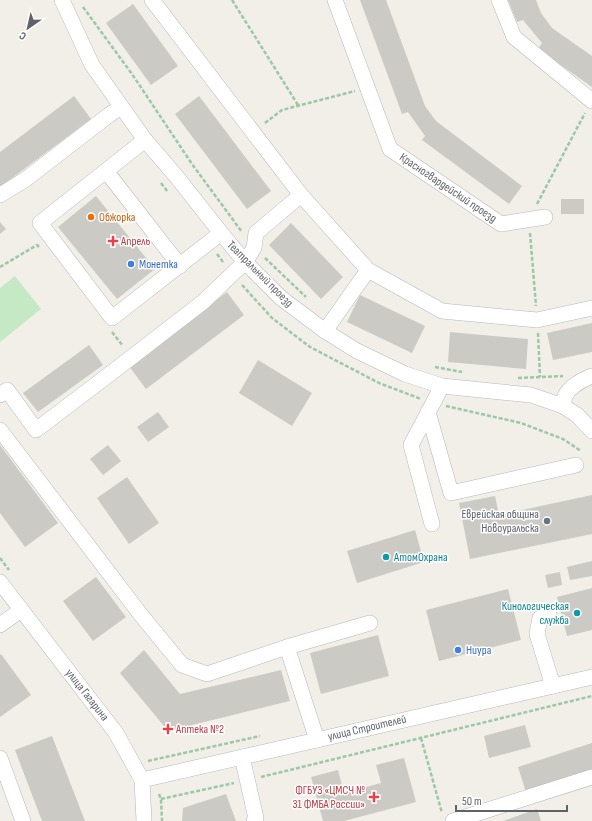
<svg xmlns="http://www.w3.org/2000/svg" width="592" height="821" viewBox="0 0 592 821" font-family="'Sofia Sans Condensed',sans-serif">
	<rect width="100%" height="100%" fill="#f1efe8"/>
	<!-- green -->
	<polygon fill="#c5e8c5" points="15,276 41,309 0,342 0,288"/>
	<!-- building -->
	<g fill="#cccac5">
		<polygon points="360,0 386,0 425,106 436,121 522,186 509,204 422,140 425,136 408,112 402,114"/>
		<polygon points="508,0 536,0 541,13 552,28 592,56 592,87 538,49 542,43 523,20 517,22"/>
		<polygon points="133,4 178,66 151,85 106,23"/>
		<polygon points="74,96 91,119 0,187 0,152"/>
		<polygon points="199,96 271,191 247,209 175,114"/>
		<polygon points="96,196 155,269 117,299 58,227"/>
		<rect x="561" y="199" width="23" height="15"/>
		<polygon points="0,222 6,229 0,234"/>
		<polygon points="291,223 343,277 321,299 269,245"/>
		<polygon points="227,292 244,315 146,389 129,366"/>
		<polygon points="360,295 425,326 412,353 347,322"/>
		<polygon points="592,323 592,352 553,360 547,333"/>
		<polygon points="450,332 528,339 526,369 448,362"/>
		<polygon points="89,345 103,365 38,412 23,393"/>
		<polygon points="258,360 312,393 292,426 239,393"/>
		<polygon points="158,412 169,427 148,442 137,427"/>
		<polygon points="0,445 58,523 25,547 0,513"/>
		<polygon points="108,445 121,461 103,475 90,459"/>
		<polygon points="127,477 159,523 129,544 97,498"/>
		<polygon points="592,495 592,534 470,559 459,503 495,496 499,515"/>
		<polygon points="415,530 424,562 357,583 347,551"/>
		<polygon points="592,561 592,576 570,580 567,567"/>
		<polygon points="560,572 562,585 548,588 545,575"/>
		<polygon points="96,577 126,617 93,641 63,601"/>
		<polygon points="592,588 592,630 567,636 557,597"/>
		<polygon points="508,589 521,640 439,661 426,610"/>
		<polygon points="378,635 389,676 321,694 310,653"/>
		<polygon points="144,650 180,694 281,670 290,701 168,731 120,673"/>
		<polygon points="1,654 31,695 0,717 0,655"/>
		<polygon points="525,725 531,747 489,758 484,736"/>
		<polygon points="52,736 85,821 42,821 15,750"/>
		<polygon points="592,743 592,771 526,792 518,767"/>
		<polygon points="404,758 416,802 344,821 323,821 311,777 338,770 344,793 381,783 376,765"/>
		<polygon points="226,794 236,821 182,821 183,808"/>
		<polygon points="537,809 541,821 503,821"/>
	</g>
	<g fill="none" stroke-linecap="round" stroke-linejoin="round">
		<defs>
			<g id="minor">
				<polyline points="62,0 92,65 145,140 176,176 221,233 245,262 281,298 325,331 357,351 405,374 442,386 531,395 563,406 577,415 592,431"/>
				<polyline points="335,0 390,149 501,224 545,217"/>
				<polyline points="499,0 514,37 592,101"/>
				<polyline points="145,140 40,223 112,318 221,233"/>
				<polyline points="106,171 180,266"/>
				<polyline points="0,195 26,179 109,115 121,107"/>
				<polyline points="301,195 368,270 325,331"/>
				<polyline points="368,270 442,311 537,320 592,308"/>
				<polyline points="0,395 7,390 36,430 115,370 203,302 245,262 254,248 256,233 301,195 152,0"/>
				<path d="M563,406C564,403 564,399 565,396C570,386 582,380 592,376"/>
				<polyline points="428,412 451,493 576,465"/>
				<polyline points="0,430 141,615 182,665 207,674 287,647 317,740"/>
				<polyline points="432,524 411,445 442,386"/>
				<polyline points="0,582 116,733 142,780 144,821"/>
				<polyline points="549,614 540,618 537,634 553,686"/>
				<polyline points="0,625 21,610"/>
				<polyline points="287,647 370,623"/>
				<polyline points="242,757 256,818 254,821"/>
				<polyline points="0,758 23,821"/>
				<polyline points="142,780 592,677"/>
				<polyline points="453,821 592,777"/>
			</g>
		</defs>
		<!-- minor casing -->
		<use href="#minor" stroke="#b5b8bc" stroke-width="16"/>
		<!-- path -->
		<g stroke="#9cc7a9" stroke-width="2.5" stroke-dasharray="4 2" stroke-linecap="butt">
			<polyline points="232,0 298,105"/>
			<polyline points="83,7 132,74 192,164 242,232"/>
			<polyline points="265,123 282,110 355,91"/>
			<polyline points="161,183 168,192"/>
			<polyline points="537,204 585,113"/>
			<polyline points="530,233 536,306"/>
			<polyline points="217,254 223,262"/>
			<polyline points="265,258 306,297"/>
			<polyline points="0,267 37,245 39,247"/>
			<polyline points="242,285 272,318 310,347 379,383 421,399"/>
			<polyline points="112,332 123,346"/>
			<polyline points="538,333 540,377"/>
			<polyline points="435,367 462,372"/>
			<polyline points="518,378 563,376"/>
			<polyline points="446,406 521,423 563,439 581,451"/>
			<polyline points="0,558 9,570"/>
			<polyline points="421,738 442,813"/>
			<polyline points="148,761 260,736"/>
			<polyline points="261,777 592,696"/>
			<polyline points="159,794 161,799 162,821"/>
			<polyline points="161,799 234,783"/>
		</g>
		<!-- minor -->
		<use href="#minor" stroke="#fff" stroke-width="15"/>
	</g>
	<!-- markers -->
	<circle fill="#e8710a" stroke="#fff" stroke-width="1.5" cx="91" cy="217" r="4"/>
	<g fill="#e0444e" stroke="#fff" stroke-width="1.5">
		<path d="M111 235h4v4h4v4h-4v4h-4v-4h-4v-4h4z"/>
		<path d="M166 723h4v4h4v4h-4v4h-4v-4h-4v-4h4z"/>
		<path d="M372 791h4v4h4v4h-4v4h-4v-4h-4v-4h4z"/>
	</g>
	<g fill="#3f7fe0" stroke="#fff" stroke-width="1.5">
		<circle cx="131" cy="264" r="4"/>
		<circle cx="458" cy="650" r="4"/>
	</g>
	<circle fill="#6b7280" stroke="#fff" stroke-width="1.5" cx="547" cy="521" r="4"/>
	<g fill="#0f9aa8" stroke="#fff" stroke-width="1.5">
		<circle cx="386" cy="557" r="4"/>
		<circle cx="577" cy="613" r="4"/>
	</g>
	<g text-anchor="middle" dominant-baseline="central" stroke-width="3" stroke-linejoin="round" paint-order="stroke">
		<!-- street labels -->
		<g font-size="12" fill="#5f6368" stroke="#fff">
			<text transform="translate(448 188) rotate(34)">Красногвардейский проезд</text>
			<text transform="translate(260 274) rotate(45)">Театральный проезд</text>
			<text transform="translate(87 695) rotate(52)">улица Гагарина</text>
			<text transform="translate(367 728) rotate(-13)">улица Строителей</text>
		</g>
		<!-- food labels -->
		<g font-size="12" fill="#c56008" stroke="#fff" text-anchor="start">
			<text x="99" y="217">Обжорка</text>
		</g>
		<!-- health labels -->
		<g font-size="12" fill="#be3a42" stroke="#fff" text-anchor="start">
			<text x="121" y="241">Апрель</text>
			<text x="176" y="729">Аптека №2</text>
			<text x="365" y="790" text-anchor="end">ФГБУЗ «ЦМСЧ №<tspan x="365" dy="14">31 ФМБА России»</tspan></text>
		</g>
		<!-- shop labels -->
		<g font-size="12" fill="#366cbe" stroke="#fff" text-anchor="start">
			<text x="139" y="264">Монетка</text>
			<text x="466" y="650">Ниура</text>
		</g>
		<!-- worship labels -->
		<g font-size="12" fill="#5b616d" stroke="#fff" text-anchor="end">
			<text x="539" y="514">Еврейская община<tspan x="539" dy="14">Новоуральска</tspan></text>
		</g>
		<!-- culture labels -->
		<g font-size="12" fill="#0d838f" stroke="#fff" text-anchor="start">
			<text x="394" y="557">АтомОхрана</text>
			<text x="569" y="606" text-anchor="end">Кинологическая<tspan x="569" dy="14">служба</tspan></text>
		</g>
	</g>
	<!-- north arrow -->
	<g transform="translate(28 28) rotate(214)" stroke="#ffffff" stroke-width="3" paint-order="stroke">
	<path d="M0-3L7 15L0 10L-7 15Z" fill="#5f6368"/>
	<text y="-6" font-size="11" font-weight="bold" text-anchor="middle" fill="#5f6368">С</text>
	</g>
	<!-- scale -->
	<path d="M456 805v6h111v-6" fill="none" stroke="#5f6368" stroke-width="2"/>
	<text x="462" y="805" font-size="12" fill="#5f6368" stroke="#ffffff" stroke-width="3" paint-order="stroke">50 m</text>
</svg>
